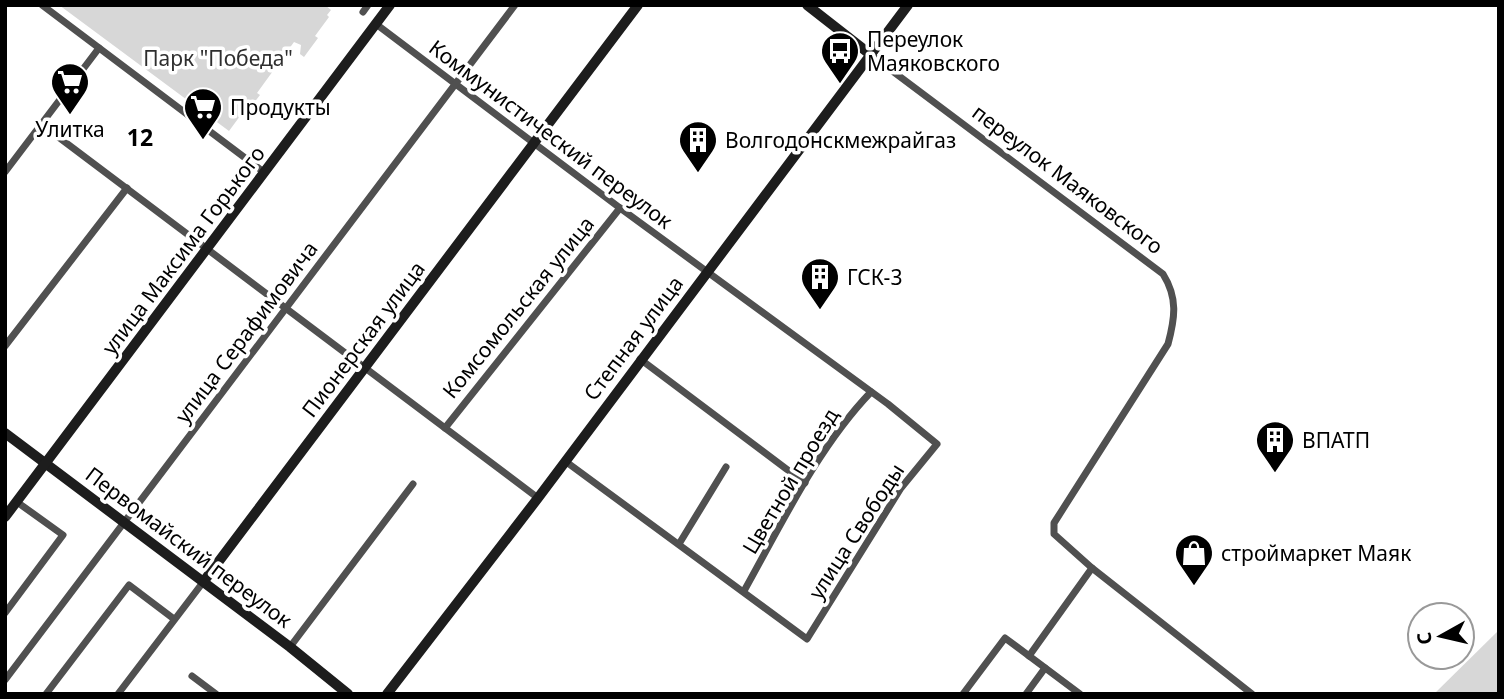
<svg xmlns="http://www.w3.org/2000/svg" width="1504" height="699" viewBox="0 0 1504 699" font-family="'Noto Sans',sans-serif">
	<rect width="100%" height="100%" fill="#fff"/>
	<!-- green -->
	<g fill="#d7d7d7">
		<polygon points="59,5 325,5 331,10 327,15 329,17 315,36 318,38 304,57 300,54 301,45 294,42 257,93 260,95 249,109 246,108 229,131"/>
		<polygon points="1499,630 1499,694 1434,694"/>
	</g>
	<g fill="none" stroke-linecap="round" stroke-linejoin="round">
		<!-- street -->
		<g stroke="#505050" stroke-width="7">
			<polyline points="42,5 265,173"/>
			<polyline points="363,12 368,5"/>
			<polyline points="376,24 620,208 888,404 937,444 901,488 807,639 565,461"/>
			<path d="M871,55L1163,274C1178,298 1175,318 1168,344L1054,523V534L1092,568L1252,694"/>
			<polyline points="41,124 538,498"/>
			<polyline points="5,172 99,48"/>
			<polyline points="5,346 127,188"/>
			<polyline points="640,359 805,483"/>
			<polyline points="445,428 620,208"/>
			<polyline points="679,544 726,467"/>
			<path d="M744,591C781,525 818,447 871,392"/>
			<polyline points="5,613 63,535 17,502"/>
			<polyline points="290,647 413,484"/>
			<polyline points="1029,656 1092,568"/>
			<polyline points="192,676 216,694"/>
			<polyline points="5,680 515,5"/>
			<polyline points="46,694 129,585 174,619"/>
			<polyline points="118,694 204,581"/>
			<polyline points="963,694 1005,638 1080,694"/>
			<polyline points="1026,694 1045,668"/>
		</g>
		<!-- secondary -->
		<g stroke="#1d1d1d" stroke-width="10">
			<polyline points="807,5 871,55"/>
			<polyline points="5,433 290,647 348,694"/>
			<polyline points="5,517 390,5"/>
			<polyline points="204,581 638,5"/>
			<polyline points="387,694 538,498 908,5"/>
		</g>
	</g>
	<!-- icons -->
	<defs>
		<symbol id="bus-pin" viewBox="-11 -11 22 30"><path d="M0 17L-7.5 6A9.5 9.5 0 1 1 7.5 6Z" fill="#000" stroke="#fff"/><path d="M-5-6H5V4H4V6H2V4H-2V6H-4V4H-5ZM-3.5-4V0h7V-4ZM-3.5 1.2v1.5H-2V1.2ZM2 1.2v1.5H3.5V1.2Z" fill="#fff"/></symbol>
		<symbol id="supermarket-pin" viewBox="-11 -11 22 30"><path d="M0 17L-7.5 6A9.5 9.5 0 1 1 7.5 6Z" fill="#000" stroke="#fff"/><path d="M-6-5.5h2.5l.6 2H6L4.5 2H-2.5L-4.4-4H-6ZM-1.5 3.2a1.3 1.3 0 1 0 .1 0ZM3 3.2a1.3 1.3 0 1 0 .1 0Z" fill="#fff"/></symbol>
		<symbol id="building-pin" viewBox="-11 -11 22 30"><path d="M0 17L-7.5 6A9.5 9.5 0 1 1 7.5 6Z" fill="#000" stroke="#fff"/><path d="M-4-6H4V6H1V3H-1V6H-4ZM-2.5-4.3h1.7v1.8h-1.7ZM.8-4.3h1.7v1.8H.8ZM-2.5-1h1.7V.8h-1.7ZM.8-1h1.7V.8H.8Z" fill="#fff"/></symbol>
		<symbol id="shop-pin" viewBox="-11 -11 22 30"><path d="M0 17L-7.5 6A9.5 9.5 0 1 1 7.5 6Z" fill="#000" stroke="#fff"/><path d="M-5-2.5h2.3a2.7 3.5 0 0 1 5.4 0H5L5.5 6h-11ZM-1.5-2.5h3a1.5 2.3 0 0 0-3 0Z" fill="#fff"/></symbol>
	</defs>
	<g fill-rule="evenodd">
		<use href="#bus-pin" x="818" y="29" width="44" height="60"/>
		<use href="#supermarket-pin" x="48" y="60" width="44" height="60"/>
		<use href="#supermarket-pin" x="181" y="85" width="44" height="60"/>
		<use href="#building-pin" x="676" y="118" width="44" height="60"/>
		<use href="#building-pin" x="798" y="255" width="44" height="60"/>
		<use href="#building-pin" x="1253" y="418" width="44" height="60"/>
		<use href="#shop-pin" x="1172" y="531" width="44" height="60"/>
	</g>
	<g text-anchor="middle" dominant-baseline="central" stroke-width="7" stroke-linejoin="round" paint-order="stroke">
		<!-- poi labels -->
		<g font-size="21" fill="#000" stroke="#fff" text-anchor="start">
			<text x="867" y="39">Переулок<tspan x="867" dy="24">Маяковского</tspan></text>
			<text x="230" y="107">Продукты</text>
			<text x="70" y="129" text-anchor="middle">Улитка</text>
			<text x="725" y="140">Волгодонскмежрайгаз</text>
			<text x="847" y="277">ГСК-3</text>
			<text x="1302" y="440">ВПАТП</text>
			<text x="1221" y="553">строймаркет Маяк</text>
		</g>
		<!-- park labels -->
		<g font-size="21" fill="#2e2e2e" stroke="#fff">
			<text x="218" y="58">Парк "Победа"</text>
		</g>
		<!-- street labels -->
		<g font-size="21" fill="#000" stroke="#fff">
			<text transform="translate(551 134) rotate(37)">Коммунистический переулок</text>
			<text transform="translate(1068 179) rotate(37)">переулок Маяковского</text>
			<text transform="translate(183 250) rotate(-53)">улица Максима Горького</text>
			<text transform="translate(518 307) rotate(-51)">Комсомольская улица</text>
			<text transform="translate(246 332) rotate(-53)">улица Серафимовича</text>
			<text transform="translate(633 338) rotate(-53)">Степная улица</text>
			<text transform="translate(363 339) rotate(-53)">Пионерская улица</text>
			<text transform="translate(790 481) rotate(-59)">Цветной проезд</text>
			<text transform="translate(856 531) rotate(-57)">улица Свободы</text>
			<text transform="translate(189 547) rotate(37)">Первомайский переулок</text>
		</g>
		<!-- neighbourhood labels -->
		<g font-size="23" font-weight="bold" fill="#000" stroke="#fff">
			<text x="140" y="137">12</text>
		</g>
	</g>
	<!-- border -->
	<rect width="1504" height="699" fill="none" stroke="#000000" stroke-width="14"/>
	<!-- north arrow -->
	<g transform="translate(1441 636) rotate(262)"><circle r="33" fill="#ffffff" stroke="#999999" stroke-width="2"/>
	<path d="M0-5L12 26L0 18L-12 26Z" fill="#000000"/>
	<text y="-10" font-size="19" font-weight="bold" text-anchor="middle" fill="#000000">С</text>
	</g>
</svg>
